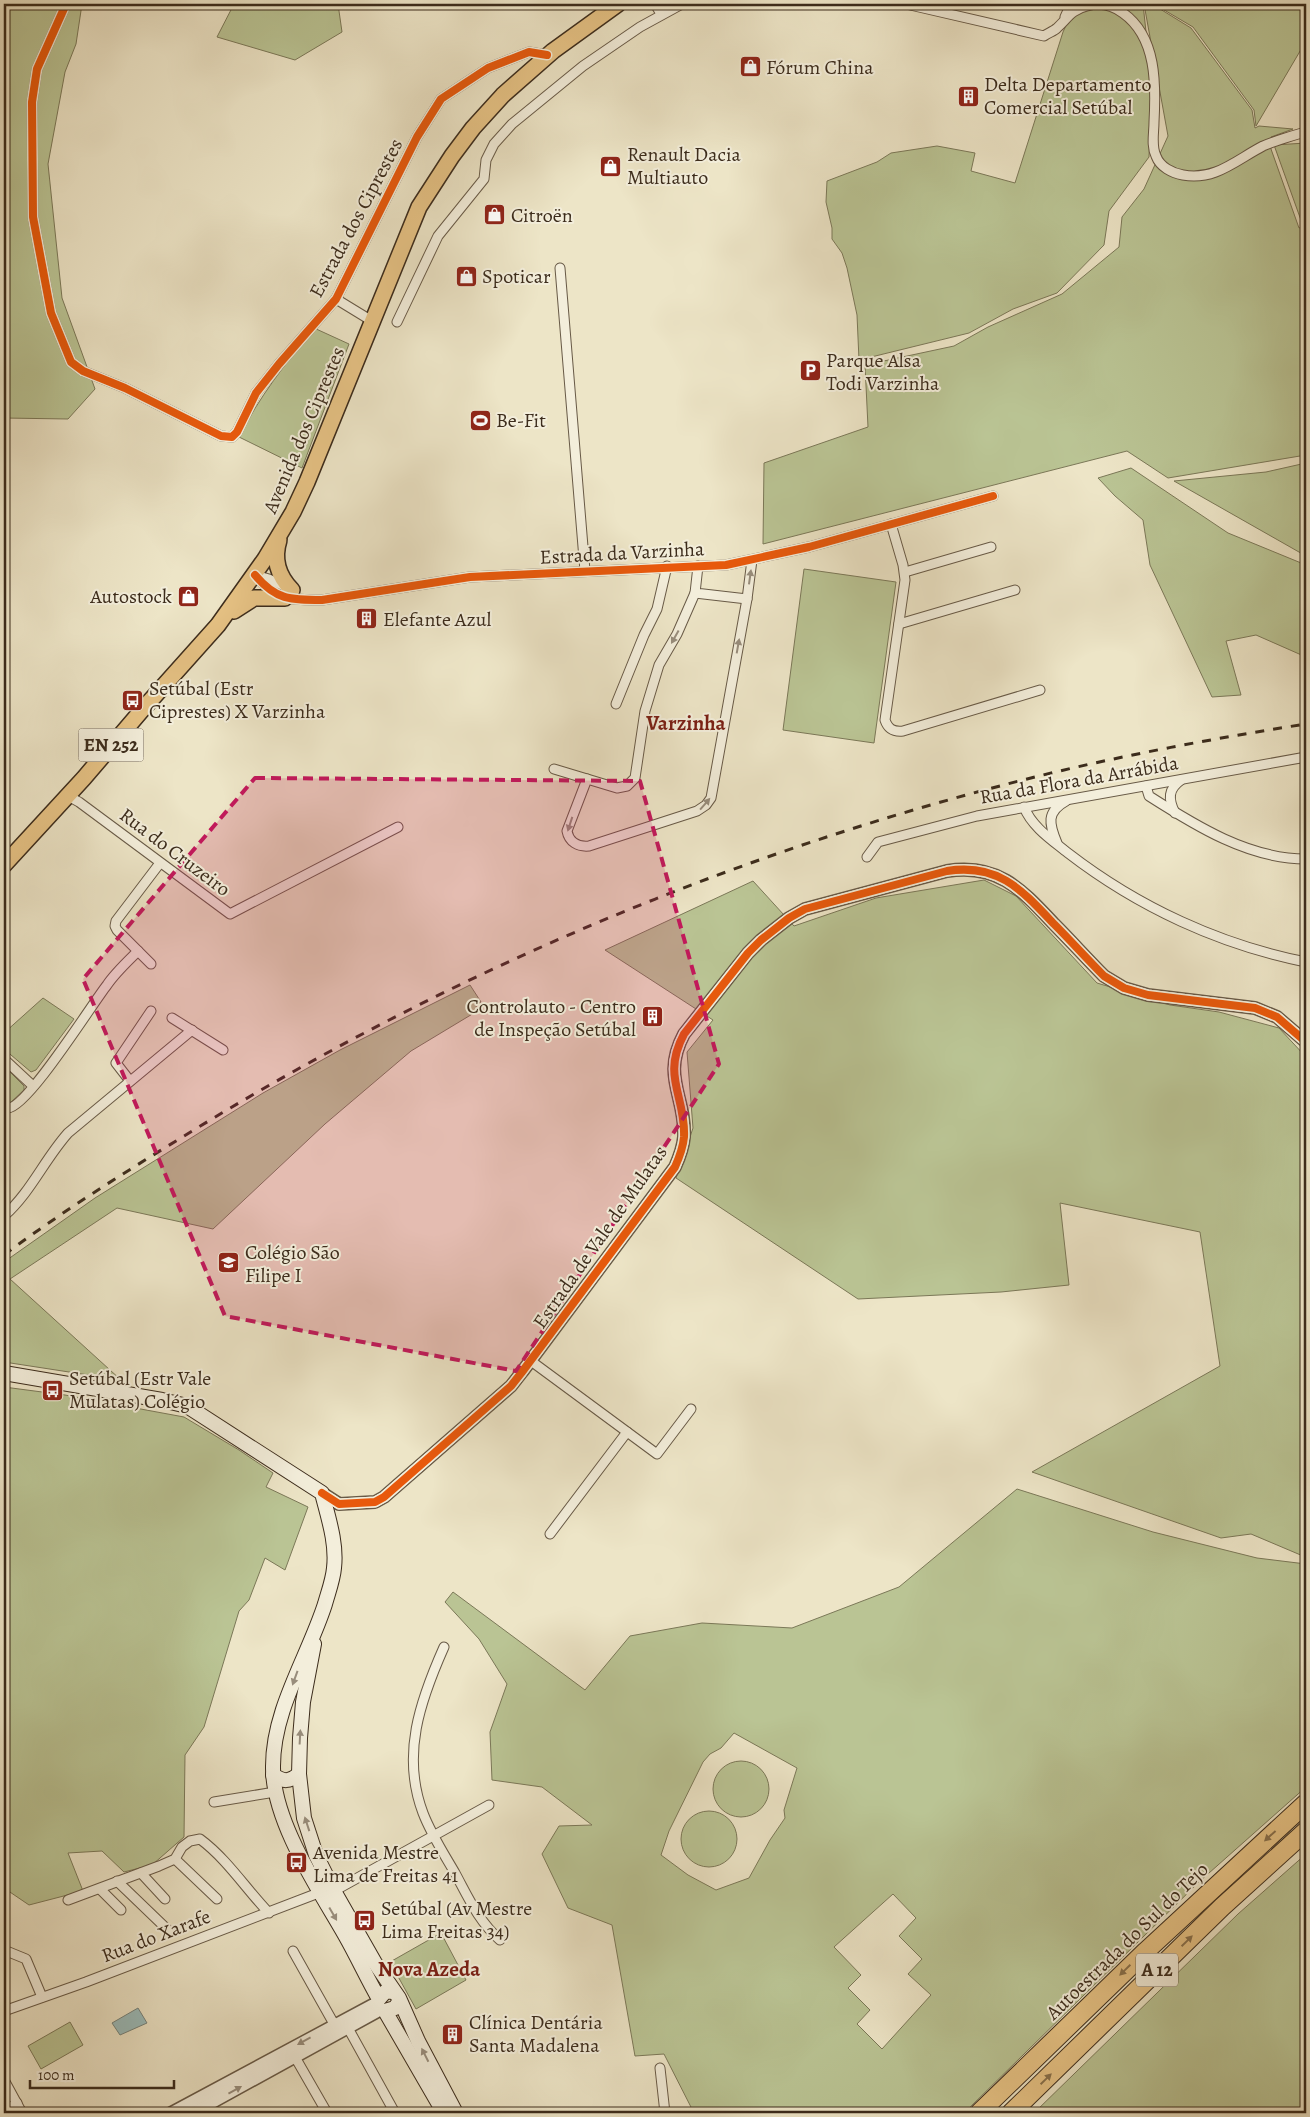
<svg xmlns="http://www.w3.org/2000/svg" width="1310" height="2117" viewBox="0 0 1310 2117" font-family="Alegreya,serif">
	<rect width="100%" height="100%" fill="#ede5c7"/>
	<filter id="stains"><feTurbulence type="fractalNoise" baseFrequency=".004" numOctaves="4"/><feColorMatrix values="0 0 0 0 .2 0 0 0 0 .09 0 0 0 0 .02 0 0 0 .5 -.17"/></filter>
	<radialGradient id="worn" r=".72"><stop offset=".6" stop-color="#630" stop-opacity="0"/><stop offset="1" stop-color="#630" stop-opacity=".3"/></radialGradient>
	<!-- green -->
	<g fill="#bac494" stroke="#7b7858" fill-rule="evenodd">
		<polygon points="4,4 82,4 76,44 65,72 48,164 62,298 95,389 68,419 4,418"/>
		<polygon points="234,4 338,4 342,32 295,60 217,37"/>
		<polygon points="1076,4 1143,4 1152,87 1149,157 1109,211 1104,245 1057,293 1013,309 969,333 859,360 857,315 847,268 842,253 832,239 832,228 826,202 827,181 877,162 891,153 937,146 975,153 971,171 1015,183 1063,32"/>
		<polygon points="1144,4 1152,4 1191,28 1252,110 1255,128 1259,126 1293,129 1271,137 1271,149 1299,228 1306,226 1306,455 1168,478 1127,451 763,544 764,463 868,427 865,365 954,346 988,327 1062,294 1119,247 1122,217 1144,189 1168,136"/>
		<polygon points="1154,4 1306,4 1306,41 1256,126 1254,110 1193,27"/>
		<polygon points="1306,143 1306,222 1302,223 1274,145"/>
		<path d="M314,328L349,344L302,468L239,437C259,397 286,363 314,328Z"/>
		<polygon points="1306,463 1306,556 1174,481 1266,472"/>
		<polygon points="1131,468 1228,533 1306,565 1306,657 1256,635 1226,641 1241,695 1212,697 1150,565 1143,520 1115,496 1098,478"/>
		<polygon points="804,569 896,582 874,743 783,730"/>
		<polygon points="984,880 1016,896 1097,983 1170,1005 1219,1012 1279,1028 1306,1057 1306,1556 1303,1556 1251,1534 1221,1538 1032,1472 1220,1366 1200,1232 1060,1203 1069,1285 1001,1292 858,1299 676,1178 693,1128 687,1052 713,1020 605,950 753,881 794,926 876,898"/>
		<polygon points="470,985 481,1002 475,1005 479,1010 411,1051 325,1124 213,1229 117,1208 10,1279 121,1380 4,1362 4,1262 95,1198 263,1093 340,1050"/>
		<polygon points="43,998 74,1019 36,1070 31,1072 4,1049 4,1033"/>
		<polygon points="4,1066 24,1086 24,1090 10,1103 4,1101"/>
		<polygon points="4,1387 65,1395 184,1417 239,1450 273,1473 266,1487 308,1507 285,1570 265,1558 249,1600 239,1611 204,1727 185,1755 184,1837 152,1865 124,1872 102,1851 68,1853 83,1891 29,1905 4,1888"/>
		<path d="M1017,1489L1153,1532L1257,1558L1306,1564V1787L1200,1881L964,2113H694L664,2054L635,2056L612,1925L568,1908L542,1854L559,1826L592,1825L542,1787L492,1780L490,1732L507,1684L479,1639L445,1602L453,1592L585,1690L630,1636L702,1623L792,1628L899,1587ZM734,1733L797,1768L784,1810L785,1818L770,1840L749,1878L716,1890L688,1875L661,1855L669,1831L703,1762L710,1754L721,1748ZM893,1894L916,1918L899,1936L922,1959L908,1974L931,1995L882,2049L857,2024L870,2010L848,1988L861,1975L834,1947Z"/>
		<circle cx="741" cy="1789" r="28"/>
		<circle cx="709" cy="1839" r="28"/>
		<polygon points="1306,1854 1306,2113 1034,2113 1238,1914"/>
		<polygon points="441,1933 466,1980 416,2009 390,1962"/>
		<polygon points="70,2022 83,2045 41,2069 28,2046"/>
	</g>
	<!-- water -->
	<polygon fill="#9bbdbc" stroke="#75837c" points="138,2008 147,2023 120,2035 112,2023"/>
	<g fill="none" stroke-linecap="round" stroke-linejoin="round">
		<defs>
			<g id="minor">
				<polyline points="66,4 37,69 32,102 33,217 51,313 71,362 83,371 125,388 221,436 232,437 237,432 256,393 279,364 336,299 417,137 441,99 488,68 529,52 547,55"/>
				<polyline points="655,4 661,14"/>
				<path d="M906,4L1044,36C1048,33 1054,31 1057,28C1068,18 1071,10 1087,6C1100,2 1112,5 1123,13C1157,37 1156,85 1154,122C1154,133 1151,146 1156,156C1160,167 1172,173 1183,175C1215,181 1236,160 1263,146C1272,142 1297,134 1306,132"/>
				<polyline points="1065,17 1071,4"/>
				<polyline points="560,268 585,571"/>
				<polyline points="336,299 372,321"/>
				<polyline points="397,322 438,236 484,179 486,160 494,144 512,124 583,66 640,27 682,4"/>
				<path d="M891,524L903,565L905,580L885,720C888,729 893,732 903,731L1040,690"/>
				<polyline points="698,566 695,593 747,599 752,560"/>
				<polyline points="905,572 991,547"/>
				<path d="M255,575C276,600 290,600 322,600L470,577L726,565L809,547L993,496"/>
				<polyline points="255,575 269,579 286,587"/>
				<polyline points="899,624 1015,590"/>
				<polyline points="616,704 644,635 657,609 667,566"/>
				<polyline points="554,769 617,788 627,786 635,778 645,711 659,665 677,634 695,593"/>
				<path d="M587,779L567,831C569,842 578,847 589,846L697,811L706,805L711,798L747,599"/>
				<path d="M1146,786L1149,796C1196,826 1249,859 1306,859"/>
				<polyline points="68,796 79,802 230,914 398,827"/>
				<path d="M1024,807C1032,827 1052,840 1068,853C1138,907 1220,945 1306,962"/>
				<path d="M1175,813C1168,799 1168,789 1181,780"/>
				<path d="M1057,843C1049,824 1046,812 1066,801"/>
				<polyline points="867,857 878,842 977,816 1306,757"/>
				<polyline points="151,964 117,930 115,926 116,921 160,863"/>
				<polyline points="172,1018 223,1050"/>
				<polyline points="4,1059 33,1086"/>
				<polyline points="130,1081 116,1063 151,1011"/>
				<path d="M4,1106L8,1108C27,1108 92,1004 107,985C115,973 127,962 138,951"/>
				<path d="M4,1216C31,1192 44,1160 68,1133L192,1030"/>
				<polyline points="531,1361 657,1454 691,1409"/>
				<polyline points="550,1534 627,1432"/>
				<path d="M444,1647C420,1701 401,1755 423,1813C431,1834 444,1854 455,1873C468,1897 479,1922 500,1940"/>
				<polyline points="214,1802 275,1792"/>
				<polyline points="175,1859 217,1899"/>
				<polyline points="141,1873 165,1899"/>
				<polyline points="117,1881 170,1932"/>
				<polyline points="100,1889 121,1910"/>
				<polyline points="334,1891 489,1805"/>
				<path d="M68,1900L159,1866L175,1859L182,1847L190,1841L200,1839C227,1859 246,1889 269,1913"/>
				<polyline points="4,1950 26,1959 42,1997"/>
				<polyline points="293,1951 334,2024"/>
				<polyline points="4,2011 86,1982 321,1892"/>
				<polyline points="348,2028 395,2113"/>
				<polyline points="295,2057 326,2111"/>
				<polyline points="660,2068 665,2113"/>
				<polyline points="4,2080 22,2113"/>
				<polyline points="4,2112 17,2103"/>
			</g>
			<g id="tertiary">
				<path d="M322,1493L339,1504L375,1502L384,1497L511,1386L522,1372L675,1167C679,1158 683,1148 684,1137C686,1096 661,1077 684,1034L748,953L761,940L789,918L805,909L947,871C998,863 1021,889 1054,924C1071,941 1087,959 1104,976L1124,988L1148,995L1255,1008L1277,1017L1306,1042"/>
				<polyline points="171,2113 378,2002 379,1999"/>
				<polyline points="193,2113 382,2009 385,2011"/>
			</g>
			<g id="secondary">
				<path d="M4,1373L162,1400L187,1406L322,1493C328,1517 337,1543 334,1568C333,1580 328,1593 325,1604C308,1657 273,1709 273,1766C272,1820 318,1888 345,1935C357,1956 367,1978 379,1999L386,1991L393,1992"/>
				<polyline points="314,1644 303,1702 300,1738 299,1774 304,1818 316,1855 334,1891 375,1963 399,1998 418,2041 456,2113"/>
				<path d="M273,1775C284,1782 289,1782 299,1774"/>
				<polyline points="399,2002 395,2008 385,2011 444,2113"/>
			</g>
			<g id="primary">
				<path d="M279,540C273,559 278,576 292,590"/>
				<polyline points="234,611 254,598 285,598"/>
				<polyline points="4,865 84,778 142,710 218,625 265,559 293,512 307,482 419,207 452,156 473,128 503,95 553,51 618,4"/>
			</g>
			<g id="motorway">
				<polyline points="979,2113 1146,1951 1306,1803"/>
				<polyline points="1011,2113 1222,1907 1306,1831"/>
			</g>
		</defs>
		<!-- minor casing -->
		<use href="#minor" stroke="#685a47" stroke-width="11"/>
		<!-- tertiary casing -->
		<use href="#tertiary" stroke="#685a47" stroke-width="14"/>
		<!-- secondary casing -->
		<use href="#secondary" stroke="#3c2c1c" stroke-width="16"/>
		<!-- primary casing -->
		<use href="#primary" stroke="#3c2c1c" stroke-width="18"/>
		<!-- motorway casing -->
		<use href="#motorway" stroke="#3c2c1c" stroke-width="20"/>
		<!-- minor -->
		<use href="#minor" stroke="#f3eedb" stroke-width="9"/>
		<!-- tertiary -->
		<use href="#tertiary" stroke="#f3eedb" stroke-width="11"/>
		<!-- secondary -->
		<use href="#secondary" stroke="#f3eedb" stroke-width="14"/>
		<!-- primary -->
		<use href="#primary" stroke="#e6c284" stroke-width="15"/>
		<!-- motorway -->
		<use href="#motorway" stroke="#e6c284" stroke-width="18"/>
		<!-- rail -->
		<path stroke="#3c2c1c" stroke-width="3" stroke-dasharray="9 9" stroke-linecap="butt" d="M4,1255C59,1214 117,1177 176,1141C438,978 721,857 1019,781C1113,757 1210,739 1306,724"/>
		<defs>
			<g id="cycleway">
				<polyline points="66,4 37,69 32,102 33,217 51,313 71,362 83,371 125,388 221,436 232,437 237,432 256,393 279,364 336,299 417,137 441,99 488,68 529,52 547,55"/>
				<path d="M255,575C276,600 290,600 322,600L470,577L726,565L809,547L993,496"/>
				<path d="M322,1493L339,1504L375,1502L384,1497L511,1386L522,1372L675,1167C679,1158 683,1148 684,1137C686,1096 661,1077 684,1034L748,953L761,940L789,918L805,909L947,871C998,863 1021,889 1054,924C1071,941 1087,959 1104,976L1124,988L1148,995L1255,1008L1277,1017L1306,1042"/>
			</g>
		</defs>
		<!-- cycleway casing -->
		<use href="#cycleway" stroke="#f3eedb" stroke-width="11"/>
		<!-- cycleway -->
		<use href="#cycleway" stroke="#e8590c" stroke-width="8"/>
	</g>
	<!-- one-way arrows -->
	<defs><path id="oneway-solid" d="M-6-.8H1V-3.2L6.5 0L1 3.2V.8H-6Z" transform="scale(1.25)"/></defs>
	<g fill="#988d7c">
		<use href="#oneway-solid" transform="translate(750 577) rotate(-82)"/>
		<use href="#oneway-solid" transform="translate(675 637) rotate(119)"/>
		<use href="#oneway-solid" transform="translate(738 646) rotate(-80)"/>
		<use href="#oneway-solid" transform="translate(705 804) rotate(-49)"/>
		<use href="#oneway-solid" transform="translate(570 824) rotate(108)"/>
		<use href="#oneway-solid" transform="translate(295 1678) rotate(110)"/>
		<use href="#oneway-solid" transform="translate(300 1737) rotate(-87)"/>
		<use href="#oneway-solid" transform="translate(307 1824) rotate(-108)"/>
		<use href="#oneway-solid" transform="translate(333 1914) rotate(60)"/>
		<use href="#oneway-solid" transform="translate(304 2041) rotate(151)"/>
		<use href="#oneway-solid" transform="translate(425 2055) rotate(-117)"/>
		<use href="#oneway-solid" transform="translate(235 2090) rotate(-29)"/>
	</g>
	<g fill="#88704b">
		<use href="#oneway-solid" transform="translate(1270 1836) rotate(138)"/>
		<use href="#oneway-solid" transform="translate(1187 1941) rotate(-44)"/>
		<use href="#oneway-solid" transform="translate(1125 1970) rotate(136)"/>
		<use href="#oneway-solid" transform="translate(1046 2079) rotate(-44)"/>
	</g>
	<!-- marked area -->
	<path fill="#c2185b" fill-opacity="0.2" stroke="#c2185b" stroke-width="4" stroke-dasharray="10 6" stroke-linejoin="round" d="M255,778L640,781L719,1064L516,1371L225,1316L83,979Z"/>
	<!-- icons -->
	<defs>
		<symbol id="shop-square" viewBox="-11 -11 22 22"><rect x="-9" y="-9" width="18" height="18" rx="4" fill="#8f2418" stroke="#f3eedb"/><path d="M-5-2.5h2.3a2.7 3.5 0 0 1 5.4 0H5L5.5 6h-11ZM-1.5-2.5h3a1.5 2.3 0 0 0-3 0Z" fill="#fff"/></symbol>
		<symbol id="building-square" viewBox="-11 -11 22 22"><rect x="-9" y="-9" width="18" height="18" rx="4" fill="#8f2418" stroke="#f3eedb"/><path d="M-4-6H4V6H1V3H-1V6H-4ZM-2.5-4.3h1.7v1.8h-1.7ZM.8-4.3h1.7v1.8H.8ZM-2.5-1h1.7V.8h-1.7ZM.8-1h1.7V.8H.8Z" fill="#fff"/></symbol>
		<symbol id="parking-square" viewBox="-11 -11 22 22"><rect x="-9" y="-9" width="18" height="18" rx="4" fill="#8f2418" stroke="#f3eedb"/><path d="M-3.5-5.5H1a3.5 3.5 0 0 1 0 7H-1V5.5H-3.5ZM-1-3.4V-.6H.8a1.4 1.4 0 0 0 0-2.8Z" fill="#fff"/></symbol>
		<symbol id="stadium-square" viewBox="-11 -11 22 22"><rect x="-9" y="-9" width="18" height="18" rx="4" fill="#8f2418" stroke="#f3eedb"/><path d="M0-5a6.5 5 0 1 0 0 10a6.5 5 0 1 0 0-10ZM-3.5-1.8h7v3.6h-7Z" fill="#fff"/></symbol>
		<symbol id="bus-square" viewBox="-11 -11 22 22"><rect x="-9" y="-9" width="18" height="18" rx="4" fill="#8f2418" stroke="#f3eedb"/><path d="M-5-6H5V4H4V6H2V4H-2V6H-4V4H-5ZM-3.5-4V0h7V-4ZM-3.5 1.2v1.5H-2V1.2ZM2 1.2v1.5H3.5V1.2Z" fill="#fff"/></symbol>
		<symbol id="school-square" viewBox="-11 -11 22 22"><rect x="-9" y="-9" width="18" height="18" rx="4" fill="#8f2418" stroke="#f3eedb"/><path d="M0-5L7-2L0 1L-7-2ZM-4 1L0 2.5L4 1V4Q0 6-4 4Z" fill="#fff"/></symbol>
	</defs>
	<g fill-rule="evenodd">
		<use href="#shop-square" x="738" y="54" width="25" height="25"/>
		<use href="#building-square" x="956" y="84" width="25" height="25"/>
		<use href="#shop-square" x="598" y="154" width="25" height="25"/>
		<use href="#shop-square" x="482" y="202" width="25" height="25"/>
		<use href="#shop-square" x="454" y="264" width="25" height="25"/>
		<use href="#parking-square" x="798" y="358" width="25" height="25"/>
		<use href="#stadium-square" x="468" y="408" width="25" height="25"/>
		<use href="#shop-square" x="176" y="584" width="25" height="25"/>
		<use href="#building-square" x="354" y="606" width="25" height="25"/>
		<use href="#bus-square" x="120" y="688" width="25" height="25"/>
		<use href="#building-square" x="640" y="1004" width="25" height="25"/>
		<use href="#school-square" x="216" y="1250" width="25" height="25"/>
		<use href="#bus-square" x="40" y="1378" width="25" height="25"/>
		<use href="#bus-square" x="284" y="1850" width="25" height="25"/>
		<use href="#bus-square" x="352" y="1908" width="25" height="25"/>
		<use href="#building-square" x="440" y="2022" width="25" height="25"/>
	</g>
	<g text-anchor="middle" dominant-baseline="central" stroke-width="4" stroke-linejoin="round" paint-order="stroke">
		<!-- shield labels -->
		<g fill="#f3eedb" stroke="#736655" stroke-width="1">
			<rect x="78.5" y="728.5" width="65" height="33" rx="4"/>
			<rect x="1136" y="1953.5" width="42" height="33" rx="4"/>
		</g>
		<g font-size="19" font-weight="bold" fill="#3c2c1c">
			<text x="111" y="745">EN 252</text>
			<text x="1157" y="1970">A 12</text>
		</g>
		<!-- poi labels -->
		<g font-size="20" fill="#3c2c1c" stroke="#f3eedb" text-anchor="start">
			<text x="766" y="67">Fórum China</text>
			<text x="984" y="84">Delta Departamento<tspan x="984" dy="23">Comercial Setúbal</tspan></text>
			<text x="627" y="154">Renault Dacia<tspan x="627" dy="23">Multiauto</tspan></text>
			<text x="511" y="215">Citroën</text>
			<text x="482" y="276">Spoticar</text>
			<text x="826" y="360">Parque Alsa<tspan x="826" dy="23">Todi Varzinha</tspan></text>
			<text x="496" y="420">Be-Fit</text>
			<text x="172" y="596" text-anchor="end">Autostock</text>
			<text x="383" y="619">Elefante Azul</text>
			<text x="149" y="688">Setúbal (Estr<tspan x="149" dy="23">Ciprestes) X Varzinha</tspan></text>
			<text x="636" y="1006" text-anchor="end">Controlauto - Centro<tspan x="636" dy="23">de Inspeção Setúbal</tspan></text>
			<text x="245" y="1252">Colégio São<tspan x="245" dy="23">Filipe I</tspan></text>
			<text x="69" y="1378">Setúbal (Estr Vale<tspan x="69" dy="23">Mulatas) Colégio</tspan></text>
			<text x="313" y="1852">Avenida Mestre<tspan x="313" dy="23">Lima de Freitas 41</tspan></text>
			<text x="381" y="1908">Setúbal (Av Mestre<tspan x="381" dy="23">Lima Freitas 34)</tspan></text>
			<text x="469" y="2022">Clínica Dentária<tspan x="469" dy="23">Santa Madalena</tspan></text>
		</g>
		<!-- street labels -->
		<g font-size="20" fill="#3c2c1c" stroke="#f3eedb">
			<text transform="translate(356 218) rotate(-62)">Estrada dos Ciprestes</text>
			<text transform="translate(304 430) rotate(-67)">Avenida dos Ciprestes</text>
			<text transform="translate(622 553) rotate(-3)">Estrada da Varzinha</text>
			<text transform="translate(1079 780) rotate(-10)">Rua da Flora da Arrábida</text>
			<text transform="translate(175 852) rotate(37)">Rua do Cruzeiro</text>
			<text transform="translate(600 1237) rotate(-55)">Estrada de Vale de Mulatas</text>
			<text transform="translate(156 1936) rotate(-21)">Rua do Xarafe</text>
			<text transform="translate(1127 1941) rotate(-44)">Autoestrada do Sul do Tejo</text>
		</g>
		<!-- neighbourhood labels -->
		<g font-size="21" font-weight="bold" fill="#7a1f14" stroke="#f3eedb">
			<text x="686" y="723">Varzinha</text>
			<text x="429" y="1969">Nova Azeda</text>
		</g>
	</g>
	<!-- margin -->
	<rect width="1310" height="2117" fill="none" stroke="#ede5c7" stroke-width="20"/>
	<rect x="5" y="5" width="1300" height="2107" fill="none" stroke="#3c2c1c" stroke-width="2.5"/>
	<rect x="10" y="10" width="1290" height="2097" fill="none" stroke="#3c2c1c"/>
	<!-- scale -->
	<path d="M30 2080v8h144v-8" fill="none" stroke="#3c2c1c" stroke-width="2.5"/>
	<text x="38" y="2080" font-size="15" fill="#3c2c1c" stroke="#f3eedb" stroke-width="4" paint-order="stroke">100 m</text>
	<rect width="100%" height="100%" filter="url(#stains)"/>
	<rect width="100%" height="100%" fill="url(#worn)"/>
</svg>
